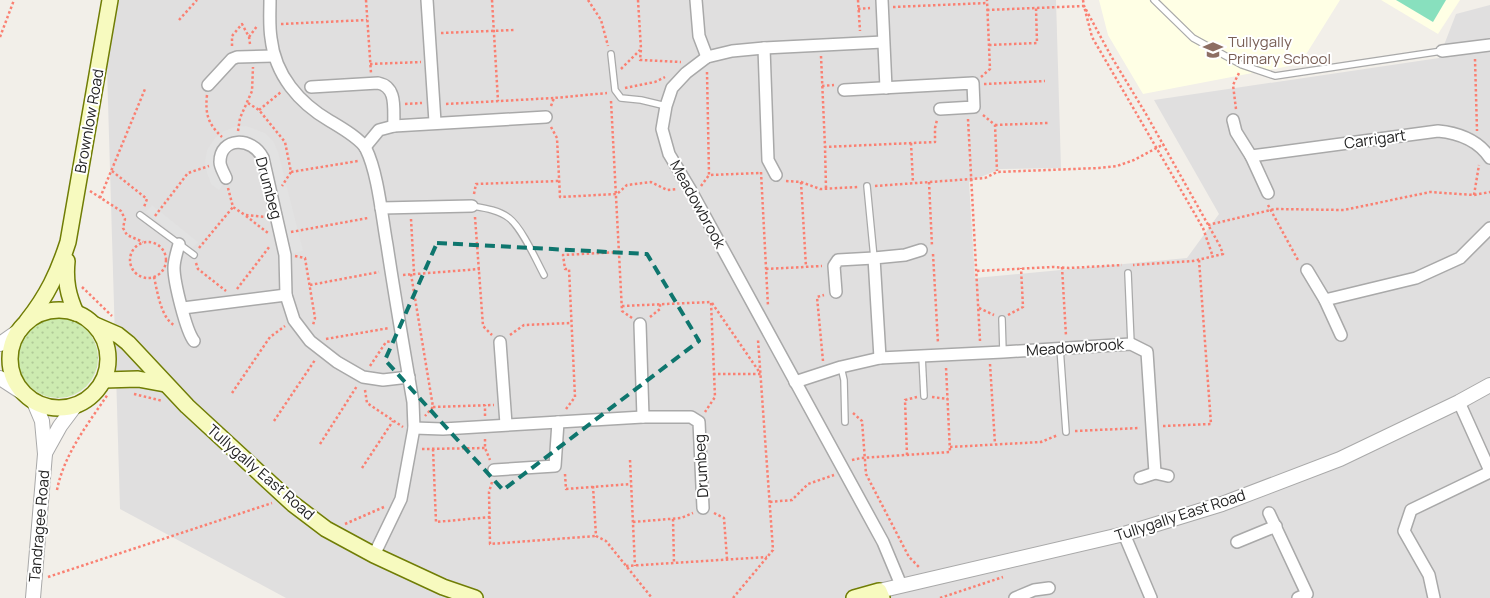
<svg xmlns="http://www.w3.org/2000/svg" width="1490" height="598" viewBox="0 0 1490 598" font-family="Manrope,sans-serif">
	<defs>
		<pattern id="grass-dots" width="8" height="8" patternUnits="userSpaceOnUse" patternTransform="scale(1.25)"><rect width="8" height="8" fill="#cdebb0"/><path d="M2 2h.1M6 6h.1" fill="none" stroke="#b0c997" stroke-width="1.8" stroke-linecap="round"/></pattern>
	</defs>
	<rect width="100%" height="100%" fill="#f2efe9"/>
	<!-- residential -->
	<polygon fill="#e0dfdf" points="105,0 1056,0 1061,168 1000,169 969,182 975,278 1187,258 1219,214 1154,100 1439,58 1456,14 1490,5 1490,598 286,598 120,509"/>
	<!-- education -->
	<g fill="#ffffe5">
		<polygon points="1099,0 1340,0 1300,64 1143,94 1108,35"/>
		<polygon points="1381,0 1460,0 1438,34"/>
	</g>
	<!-- grass -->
	<circle fill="url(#grass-dots)" cx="58" cy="358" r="40"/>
	<!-- pitch -->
	<polygon fill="#88e0be" points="1396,0 1446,0 1433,22"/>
	<!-- parking -->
	<g fill="#e2e2e2">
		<polygon points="246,126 265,133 273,141 278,152 303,251 285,255 263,158 248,143 224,151 226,178 219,190 211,184 207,173 205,163 207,150 215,138 224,131 235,127"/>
		<polygon points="152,205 198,242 192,249 146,212"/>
	</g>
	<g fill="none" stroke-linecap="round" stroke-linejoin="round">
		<defs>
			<g id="service">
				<polyline points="1154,0 1193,38 1242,65 1275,76 1442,51"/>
				<polyline points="611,54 615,90 621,98 641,100 666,106"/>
				<polyline points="867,186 874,258"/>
				<path d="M472,206C484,208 499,210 509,218C522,228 536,260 544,275"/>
				<polyline points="140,215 194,255"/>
				<polyline points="1128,273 1131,344"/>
				<polyline points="1002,319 1003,352"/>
				<polyline points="1060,348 1066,432"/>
				<polyline points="922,356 924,396"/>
				<polyline points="841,367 844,380 845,422"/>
			</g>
			<g id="minor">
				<path d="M270,0C270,12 269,26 271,38C275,75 299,103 330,121C340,127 361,139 366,149C378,173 382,218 387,245C395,298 404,350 413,402L414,428L401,499L374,555"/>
				<polyline points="427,0 435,122"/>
				<polyline points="696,0 699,36 707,57"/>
				<polyline points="882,0 886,88"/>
				<polyline points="883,42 764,48 732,51 707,57 686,73 672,88 666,106 662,129 669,154 690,189 883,542 901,585"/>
				<polyline points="764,48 768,160 776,175"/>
				<polyline points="1442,51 1490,45"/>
				<polyline points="208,85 232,59 237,57 274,56"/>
				<path d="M311,87L378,83C398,87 393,110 394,126"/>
				<polyline points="844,90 973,83 974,107 940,109"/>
				<path d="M1233,120L1236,132L1251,156L1438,131C1459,133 1478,140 1490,158"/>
				<polyline points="365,147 379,130 394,126 546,117"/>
				<polyline points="1251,156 1268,193"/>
				<path d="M226,178C224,173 220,167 220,162C220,137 252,136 263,158L285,255L286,295L294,320L310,341L337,362L363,377L383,380L409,377"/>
				<polyline points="381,208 472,206"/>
				<path d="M179,244C177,252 174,260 174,268C174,282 186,331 194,341"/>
				<polyline points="1307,270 1325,300 1416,278 1460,258 1490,228"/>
				<polyline points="836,292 834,266 838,260 874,258"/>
				<polyline points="1325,300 1341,335"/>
				<polyline points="183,308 286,295"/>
				<polyline points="640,324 643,417"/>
				<polyline points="500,342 506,424"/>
				<polyline points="880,358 874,258 905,255 921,250"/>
				<polyline points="795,382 841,367 880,358 1003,352 1131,344 1147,352 1155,473"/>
				<polyline points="1459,402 1490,471"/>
				<polyline points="414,428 443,429 643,417 691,417 699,422 703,508"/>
				<polyline points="494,470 555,466 558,422"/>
				<polyline points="1140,478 1155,473 1168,476"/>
				<polyline points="1269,513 1307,594 1298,598"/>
				<polyline points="1124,534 1151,598"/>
				<polyline points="1237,542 1276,526"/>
				<polyline points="1015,598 1034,590 1049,588"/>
				<polyline points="1434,598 1429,575 1404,531 1411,510 1490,472"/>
			</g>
			<g id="tertiary">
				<polyline points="0,344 20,330"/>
				<polyline points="0,378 23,393"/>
				<polyline points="45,453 60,426 75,406"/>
				<polyline points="879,591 1124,534 1222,504 1340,459 1459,402 1490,385"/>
				<polyline points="33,598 45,454 42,421 34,402"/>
			</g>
			<g id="secondary">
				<path d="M67,261C65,281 68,295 76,313"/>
				<circle cx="59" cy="359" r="49"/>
				<path d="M27,321C47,296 58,273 68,242L110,0"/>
				<polyline points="95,325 118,335 128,343 187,406 293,504 326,529 374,555 443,587 475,598"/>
				<polyline points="104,380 138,379 165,384"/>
				<polyline points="854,598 879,591 882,598"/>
			</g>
		</defs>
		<!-- service casing -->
		<use href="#service" stroke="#a9a9a9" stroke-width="8"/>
		<!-- minor casing -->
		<use href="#minor" stroke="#a9a9a9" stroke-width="14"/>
		<!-- tertiary casing -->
		<use href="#tertiary" stroke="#a9a9a9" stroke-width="16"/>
		<!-- secondary casing -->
		<use href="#secondary" stroke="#707d05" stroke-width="18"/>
		<!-- path -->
		<g stroke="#fa8072" stroke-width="2.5" stroke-dasharray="2.5 2.5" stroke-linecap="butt">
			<polyline points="366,0 371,73"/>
			<polyline points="492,0 498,101"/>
			<polyline points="588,0 601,20 608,46"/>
			<polyline points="638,0 641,49 640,60 681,62"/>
			<polyline points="858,0 860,31"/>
			<polyline points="1083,0 1084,6 1111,56 1146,114 1220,246 1223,254 1193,261 1133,265"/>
			<polyline points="893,7 987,3"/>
			<polyline points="858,9 870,8"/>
			<polyline points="987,10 1084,6 1092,37 1203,228 1213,257"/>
			<polyline points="179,20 197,0"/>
			<polyline points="281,24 367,20"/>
			<polyline points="441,33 514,30"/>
			<polyline points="0,37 14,0"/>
			<polyline points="249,37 257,26"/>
			<polyline points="989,45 1037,43 1036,8"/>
			<polyline points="232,46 232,36 242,24 249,37 250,44"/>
			<polyline points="821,56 825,147"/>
			<polyline points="1475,59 1477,131"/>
			<polyline points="370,64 421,62"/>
			<polyline points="621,69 640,50"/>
			<polyline points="707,72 709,175 760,173"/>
			<polyline points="981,77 990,69 987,0"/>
			<polyline points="984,84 1045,81"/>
			<polyline points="822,86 834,85"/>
			<polyline points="625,88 655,82 665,77"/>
			<path d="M207,95C205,114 208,124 222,137"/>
			<polyline points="611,101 622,311 632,318"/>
			<polyline points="248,103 259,110 285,142 291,172 282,186"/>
			<polyline points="405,104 422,103"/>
			<polyline points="446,104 554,98"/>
			<polyline points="551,106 554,98 607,93"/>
			<polyline points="1236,109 1233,85 1239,73"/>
			<polyline points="259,110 281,92"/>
			<polyline points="983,115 995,125 997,171"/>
			<polyline points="968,119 980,341"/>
			<polyline points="995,125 1048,123"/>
			<polyline points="551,127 557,138 560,197 617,194 627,185 651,182 667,190 677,189"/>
			<polyline points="238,131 240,118 252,91 253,67"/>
			<polyline points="911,143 913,183"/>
			<polyline points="112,171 147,199 144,207"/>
			<polyline points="291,172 358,161"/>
			<polyline points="761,172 768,306"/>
			<polyline points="786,181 801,182 820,189 859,187"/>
			<polyline points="801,182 806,267"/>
			<polyline points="929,182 932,246"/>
			<polyline points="701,186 709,175"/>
			<polyline points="875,186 985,178 997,172 1099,168 1117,166 1134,160 1164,144"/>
			<polyline points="228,188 233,207 245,215 265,217"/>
			<polyline points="826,188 825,147 935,142 935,128 937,120"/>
			<polyline points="90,191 121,211 125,219 123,228 127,235 143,242"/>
			<polyline points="474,194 476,184 559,181"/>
			<polyline points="1474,195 1479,165"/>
			<polyline points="100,198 145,89"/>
			<polyline points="1268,205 1299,262"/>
			<polyline points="155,216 188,173 209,166"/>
			<polyline points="246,216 268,233"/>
			<polyline points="475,217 483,326 492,335"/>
			<polyline points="411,219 414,273"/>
			<polyline points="1208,225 1275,209 1344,210 1430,192 1474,195 1490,192"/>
			<polyline points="291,232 368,218"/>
			<circle cx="148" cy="260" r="18"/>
			<polyline points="199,248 233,207"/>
			<polyline points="933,254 938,343"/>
			<polyline points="295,256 305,258 315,318 313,325"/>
			<polyline points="196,263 198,269 226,291"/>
			<polyline points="1062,267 1066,336"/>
			<polyline points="766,269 822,266"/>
			<polyline points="977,271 1053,267 1069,268 1122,265"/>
			<polyline points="411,274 433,407 425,416"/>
			<polyline points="403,275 480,269"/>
			<path d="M154,277C157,290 161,318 174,325"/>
			<polyline points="310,285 379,272"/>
			<polyline points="82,287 112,316"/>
			<polyline points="237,289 270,246"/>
			<polyline points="712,303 760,373"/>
			<polyline points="622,306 711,302 715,397 705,412"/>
			<polyline points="979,308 994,315"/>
			<polyline points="1008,315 1023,307 1021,268"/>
			<polyline points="650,317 660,309 660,304"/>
			<polyline points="510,335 524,325 571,323"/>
			<polyline points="326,339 389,328"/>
			<polyline points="823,361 817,297 824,295"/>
			<polyline points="990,364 995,444"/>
			<polyline points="370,366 386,342 392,341"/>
			<polyline points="713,374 761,374"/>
			<polyline points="365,390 367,403 403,427"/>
			<polyline points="232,393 270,337 285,326"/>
			<polyline points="134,394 163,401"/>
			<polyline points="932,397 948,399"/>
			<polyline points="433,407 494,405"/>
			<polyline points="566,409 575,397 569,269 565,269 563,255 619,252"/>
			<polyline points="853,413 862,421 866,474 909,557 920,568"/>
			<polyline points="485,416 485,405"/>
			<polyline points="274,421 315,360"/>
			<polyline points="1163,426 1211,424 1199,260"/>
			<polyline points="1075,431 1140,428"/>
			<polyline points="485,439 485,448 490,460"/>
			<polyline points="320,444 357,386"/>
			<polyline points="950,447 1041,442 1058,435"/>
			<polyline points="422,449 485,448"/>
			<polyline points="433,449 436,522 490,517"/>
			<polyline points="907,455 905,400 917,397"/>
			<polyline points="630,460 635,566"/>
			<polyline points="852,460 861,458 950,452 946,367"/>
			<polyline points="362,468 393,421"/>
			<polyline points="565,474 566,489 631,484"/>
			<polyline points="492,482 489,492 490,544 596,536"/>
			<polyline points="593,486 596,536 606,541 652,598"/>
			<path d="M57,490C64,454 88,424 108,394"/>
			<polyline points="770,502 792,500 808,484 834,475"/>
			<polyline points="714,513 724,518 727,559"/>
			<polyline points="673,519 674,563"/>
			<polyline points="633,522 681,518 693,513"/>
			<polyline points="345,524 384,507"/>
			<polyline points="626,566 767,557"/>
			<polyline points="48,577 272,503"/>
			<polyline points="733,598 773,550 758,340"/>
			<polyline points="940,598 1003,577"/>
		</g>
		<!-- service -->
		<use href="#service" stroke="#fff" stroke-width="5.5"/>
		<!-- minor -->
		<use href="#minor" stroke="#fff" stroke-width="11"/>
		<!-- tertiary -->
		<use href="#tertiary" stroke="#fff" stroke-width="14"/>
		<!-- secondary -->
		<use href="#secondary" stroke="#f7fabf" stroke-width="15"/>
	</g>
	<!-- marked area -->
	<path fill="none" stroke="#0f766e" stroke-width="4" stroke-dasharray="10 6" stroke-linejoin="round" d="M437,243L647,254L699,341L503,490L385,360Z"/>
	<!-- icons -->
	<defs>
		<symbol id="school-bare" viewBox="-9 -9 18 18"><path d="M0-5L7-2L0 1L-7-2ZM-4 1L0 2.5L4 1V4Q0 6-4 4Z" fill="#8d6e63" stroke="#fff" stroke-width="2.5" paint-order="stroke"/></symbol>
	</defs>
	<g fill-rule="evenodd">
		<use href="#school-bare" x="1199" y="36" width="28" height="28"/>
	</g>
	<g text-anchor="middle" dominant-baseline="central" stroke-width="4" stroke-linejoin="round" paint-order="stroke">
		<!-- education labels -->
		<g font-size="15" fill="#785e54" stroke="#fff" text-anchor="start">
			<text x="1228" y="41">Tullygally<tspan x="1228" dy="17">Primary School</tspan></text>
		</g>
		<!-- street labels -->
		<g font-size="15" fill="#222" stroke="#fff">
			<text transform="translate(89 121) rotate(-80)">Brownlow Road</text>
			<text transform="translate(1375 139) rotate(-8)">Carrigart</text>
			<text transform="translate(269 188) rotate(75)">Drumbeg</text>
			<text transform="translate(698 204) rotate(61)">Meadowbrook</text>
			<text transform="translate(1075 347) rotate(-4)">Meadowbrook</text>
			<text transform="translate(701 466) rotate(-93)">Drumbeg</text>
			<text transform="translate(261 472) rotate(41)">Tullygally East Road</text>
			<text transform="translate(1180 515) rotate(-18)">Tullygally East Road</text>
			<text transform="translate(39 526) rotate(-85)">Tandragee Road</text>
		</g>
	</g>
</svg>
